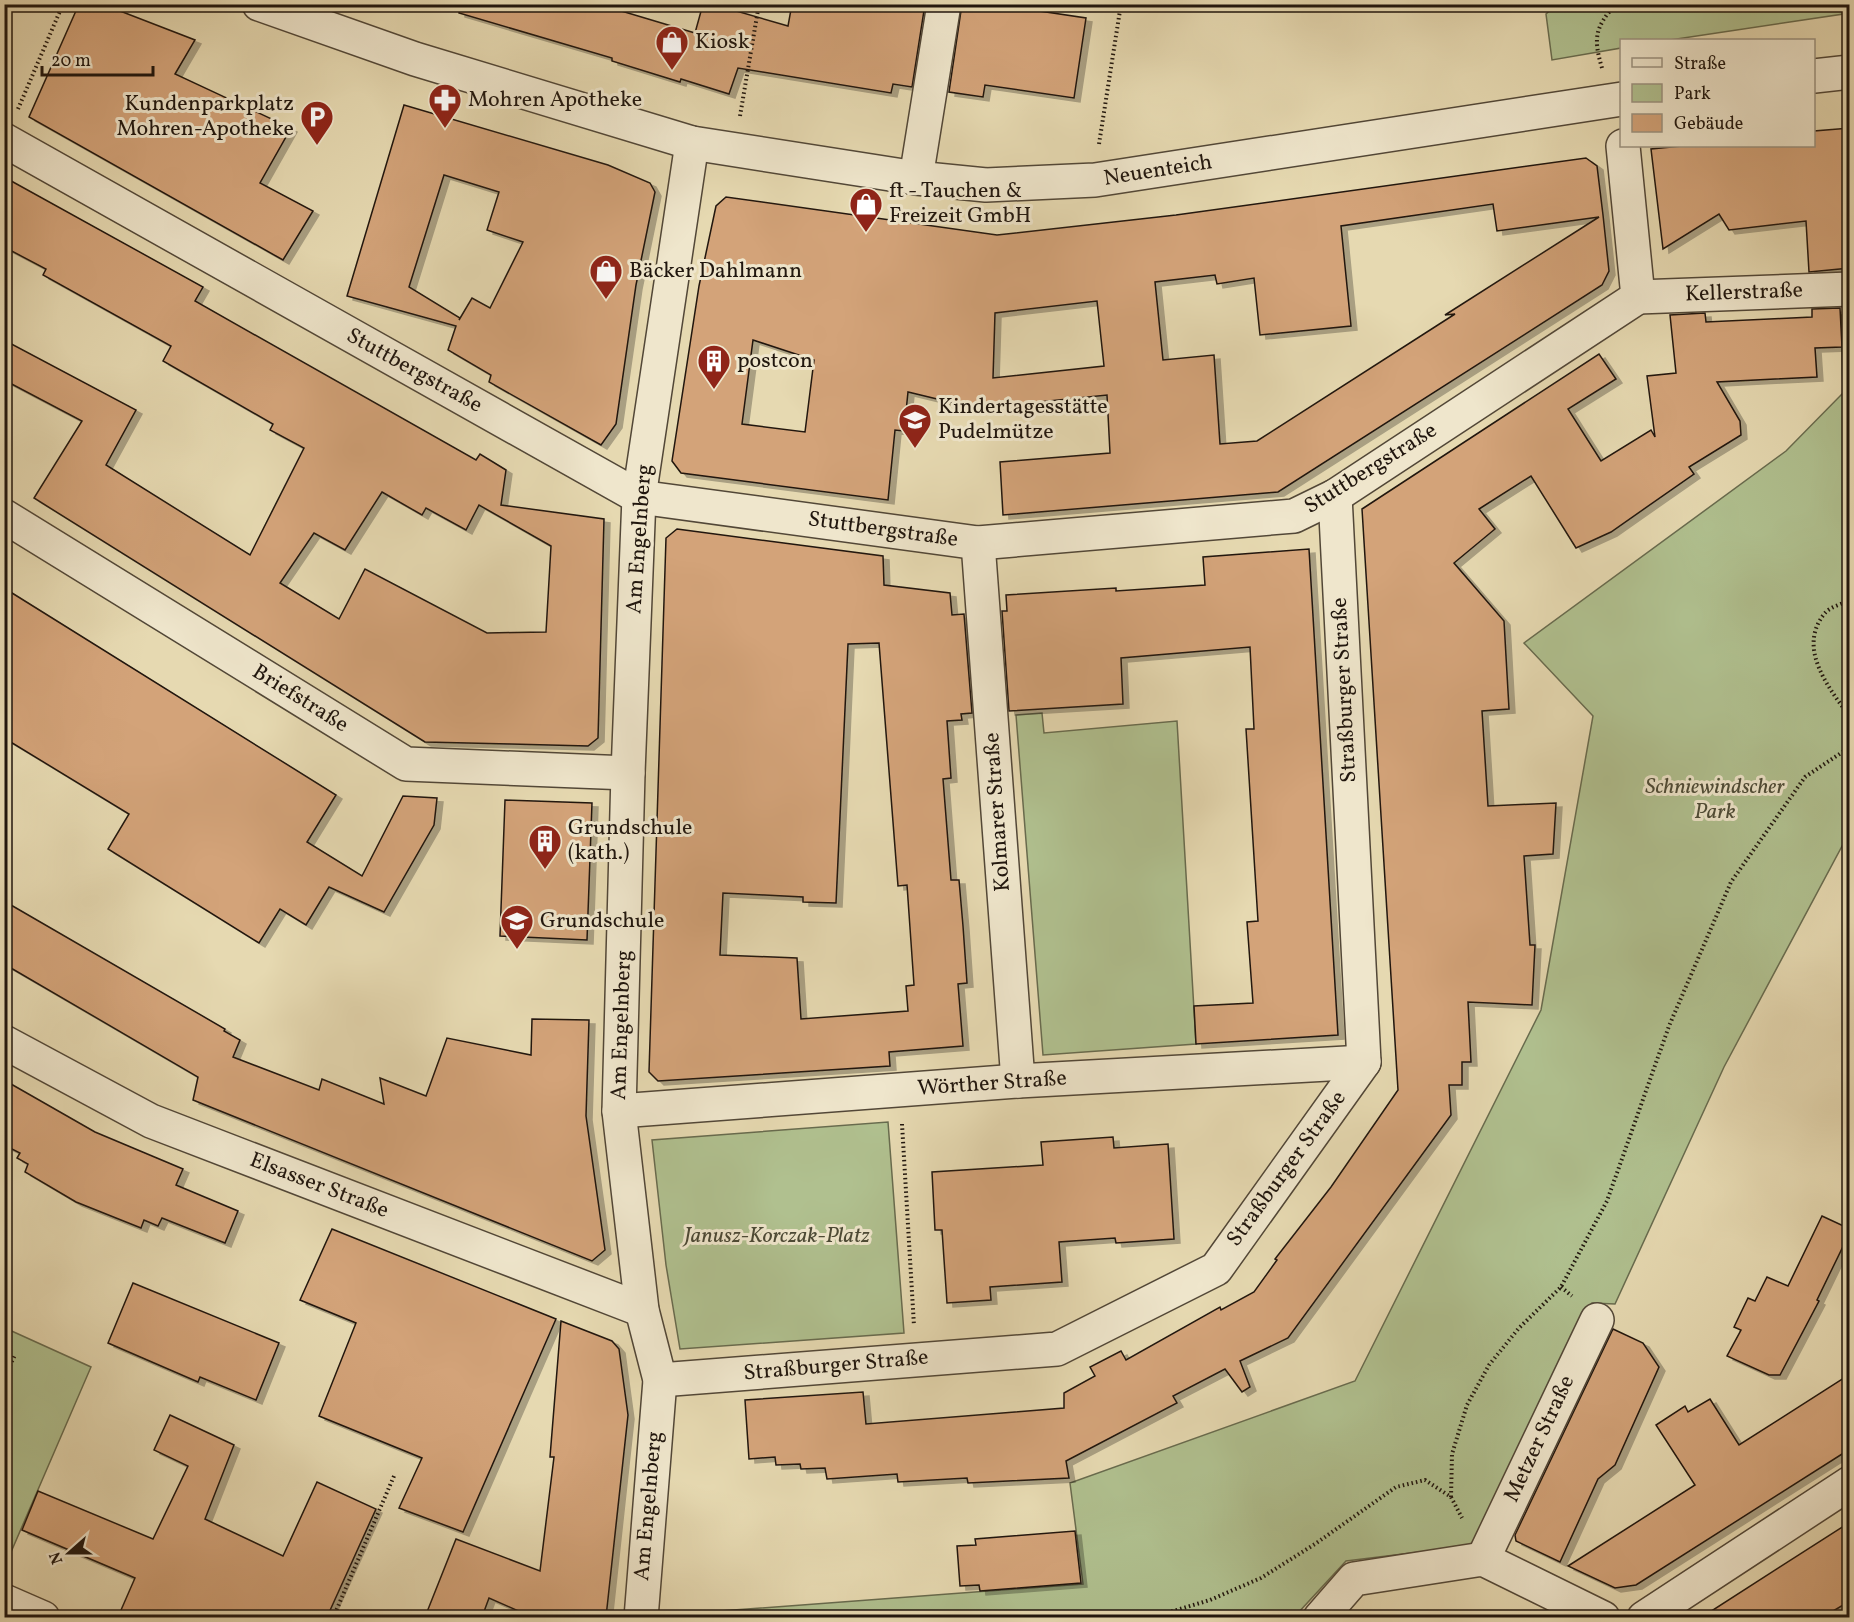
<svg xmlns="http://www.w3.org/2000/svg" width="1854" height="1622" viewBox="0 0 1854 1622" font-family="Vollkorn,serif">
	<defs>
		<filter id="shadow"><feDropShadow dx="6" dy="4" stdDeviation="0" flood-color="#0004"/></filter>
	</defs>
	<rect width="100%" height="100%" fill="#e6d9b1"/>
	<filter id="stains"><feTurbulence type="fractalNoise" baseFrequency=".00333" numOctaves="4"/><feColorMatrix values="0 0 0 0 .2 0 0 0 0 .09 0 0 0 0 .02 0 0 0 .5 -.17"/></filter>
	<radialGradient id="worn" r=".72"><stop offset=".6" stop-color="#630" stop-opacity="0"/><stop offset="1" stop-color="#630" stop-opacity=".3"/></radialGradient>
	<!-- green -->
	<g fill="#b0c08f" stroke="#686b4e" stroke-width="1.5">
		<polygon points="1556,5 1849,4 1850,13 1670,40 1622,40 1621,48 1552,60 1546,14"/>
		<polygon points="1841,315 1849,315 1849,833 1724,1067 1615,1304 1592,1303 1477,1545 1346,1561 1297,1614 1288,1617 708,1618 707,1612 1083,1584 1070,1483 1355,1381 1541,1010 1593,716 1524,643 1786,451 1843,393"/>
		<polygon points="1042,713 1044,733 1177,721 1196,1044 1043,1055 1016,715"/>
		<polygon points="888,1122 904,1333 680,1349 666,1265 652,1140"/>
		<polygon points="5,1328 91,1367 5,1566"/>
	</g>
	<!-- building -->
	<g fill="#d3a379" stroke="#20160e" stroke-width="1.5" fill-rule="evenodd" filter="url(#shadow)">
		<polygon points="79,4 102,4 195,40 175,74 291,128 260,183 313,211 283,260 29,117"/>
		<polygon points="460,4 598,4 695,33 703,4 712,4 788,26 792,4 925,4 912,87 893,84 891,93 738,68 729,94 681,79 680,82 612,61 612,58 459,13"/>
		<polygon points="962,4 992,4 1086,18 1074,98 985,85 983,97 949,92"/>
		<path d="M404,105L608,165L650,183L655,192L636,285L616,424L601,445L489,382L491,375L448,350L456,326L347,296ZM444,175L499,192L487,230L523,242L490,308L472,298L459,320L460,318L409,287Z"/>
		<polygon points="1850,128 1850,268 1809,272 1806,221 1729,230 1719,214 1663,249 1651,149 1682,146 1814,146 1814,131"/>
		<path d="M1586,158L1597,166L1603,215L1609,271L1602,285L1278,492L1003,515L1000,462L1110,453L1107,395L961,410L962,405L908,392L904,431L895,430L888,500L681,473L672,461L699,286L716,206L726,197L997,235L1176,215ZM1493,204L1497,231L1599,217L1445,315L1455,314L1257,441L1220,444L1214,355L1163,360L1155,282L1215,275L1217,284L1254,278L1260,335L1351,326L1341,226ZM1097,301L1104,366L993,378L995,313ZM753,340L814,360L805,432L742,424Z"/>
		<path d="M4,177L203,287L195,301L476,460L480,454L506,470L501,505L604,519L598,738L588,746L425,742L34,498L82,421L4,380V340L136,410L106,465L250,555L304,448L270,430L273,424L163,361L171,346L43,275L46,269L4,247ZM382,492L422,515L426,508L466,530L479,505L551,546L546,632L487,633L365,569L339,619L280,583L314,533L345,550Z"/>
		<polygon points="1840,308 1842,347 1815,348 1817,377 1717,382 1740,421 1741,435 1689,467 1694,474 1611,532 1576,548 1531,476 1479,509 1495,529 1454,563 1504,621 1509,709 1482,711 1488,806 1556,803 1553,854 1524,856 1530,945 1535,945 1532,1005 1468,1002 1471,1062 1462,1062 1462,1085 1449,1085 1451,1115 1288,1338 1240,1361 1250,1387 1242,1392 1225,1369 1173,1396 1177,1403 1066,1461 1069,1478 968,1483 967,1478 898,1482 897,1474 827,1479 825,1468 801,1469 800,1464 776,1465 775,1457 749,1459 745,1400 863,1392 866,1424 1064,1408 1064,1393 1095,1376 1090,1367 1121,1351 1126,1360 1220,1307 1221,1310 1254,1292 1277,1260 1275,1259 1331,1187 1398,1090 1362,509 1599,354 1616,379 1568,409 1601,461 1651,430 1655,437 1647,376 1676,373 1670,315 1705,313 1706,322 1812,317 1812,309"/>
		<path d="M677,529L883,556L884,585L950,593L952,615L964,614L972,713L961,714L962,720L947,721L951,778L943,779L951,880H959L963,926L967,983L958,984L963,1046L889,1052L890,1066L658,1081L649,1072L666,538ZM879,643L898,886L907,885L914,985L906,986L908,1011L801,1019L797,958L720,955L723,893L803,897V902L836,903L848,644Z"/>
		<polygon points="1309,549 1338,1035 1196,1044 1194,1006 1253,1003 1247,922 1258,921 1246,729 1254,729 1250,647 1121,658 1123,704 1009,711 1002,611 1007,611 1006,595 1116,588 1116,591 1205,585 1203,557"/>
		<polygon points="4,588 336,795 307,842 362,876 403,796 437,798 434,825 384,912 329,887 306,925 280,909 259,943 108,849 129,814 4,738"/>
		<polygon points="505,800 592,803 587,940 500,936"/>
		<polygon points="4,901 225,1029 224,1031 240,1040 233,1057 319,1090 322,1079 384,1104 380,1078 426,1096 447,1038 531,1055 532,1019 589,1020 586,1116 605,1250 592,1261 193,1100 198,1077 4,964"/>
		<polygon points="4,1080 95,1132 183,1169 176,1185 238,1211 225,1243 162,1218 158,1226 144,1220 141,1228 76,1202 25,1172 28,1164 17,1158 20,1153 4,1145"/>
		<polygon points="1113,1137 1114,1148 1168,1144 1174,1239 1116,1243 1115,1238 1059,1242 1062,1282 990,1287 991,1300 947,1303 942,1230 935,1230 932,1172 1043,1165 1041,1142"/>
		<polygon points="1822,1216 1850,1229 1850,1232 1817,1300 1819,1301 1780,1375 1769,1375 1727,1356 1741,1330 1734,1327 1748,1298 1755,1301 1767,1277 1788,1286"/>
		<polygon points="332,1229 556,1319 463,1532 399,1508 422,1458 319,1416 356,1323 300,1300"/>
		<polygon points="133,1283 279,1343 256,1400 200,1377 198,1382 108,1343"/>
		<polygon points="561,1321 612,1341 619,1349 628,1415 606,1617 532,1617 489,1598 482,1617 425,1617 456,1539 540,1571 554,1457 550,1457"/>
		<polygon points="1613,1329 1643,1343 1659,1367 1615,1465 1598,1479 1560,1562 1516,1541 1515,1535"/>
		<polygon points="1850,1374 1850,1449 1636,1585 1615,1588 1568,1566 1695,1485 1656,1425 1685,1406 1688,1412 1710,1399 1739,1445"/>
		<polygon points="170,1415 234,1445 205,1519 283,1556 317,1482 376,1509 327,1617 118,1617 135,1578 22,1530 38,1491 153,1539 188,1466 154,1450"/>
		<polygon points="1850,1522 1850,1601 1823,1617 1702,1617"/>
		<polygon points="1075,1531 1081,1583 980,1591 979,1585 960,1586 957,1546 976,1545 975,1539"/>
	</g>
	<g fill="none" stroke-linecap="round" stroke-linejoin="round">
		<defs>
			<g id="minor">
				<polyline points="259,4 415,59 692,143 916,178 986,185 1095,180 1622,99"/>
				<polyline points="1814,76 1850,72"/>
				<polyline points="4,140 639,497 978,543 1294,516 1335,496 1638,297 1623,146"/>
				<polyline points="916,178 944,4"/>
				<polyline points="1638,297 1850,289"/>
				<polyline points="4,516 406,764 628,773"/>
				<polyline points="978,543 1018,1081"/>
				<polyline points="4,1042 151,1121 642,1310"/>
				<polyline points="619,1111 1018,1081 1364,1062"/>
				<polyline points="660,1380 1057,1349 1216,1269 1364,1062 1335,496"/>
				<polyline points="1483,1559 1597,1320"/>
				<polyline points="4,1601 43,1618"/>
				<polyline points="641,1618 660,1380 642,1310 619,1111 628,773 639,497 692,143"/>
				<polyline points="1320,1618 1354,1579 1483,1559 1603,1618"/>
				<polyline points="1644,1618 1850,1483"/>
			</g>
		</defs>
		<!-- minor casing -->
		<use href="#minor" stroke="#524737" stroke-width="36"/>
		<!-- path -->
		<g stroke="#20160e" stroke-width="4" stroke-dasharray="1.5 3" stroke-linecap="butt">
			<path d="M1602,68C1593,38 1595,27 1616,4"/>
			<polyline points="18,109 63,4"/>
			<polyline points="740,116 759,4"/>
			<polyline points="1099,144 1121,4"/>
			<path d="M1850,600C1842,604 1830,607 1825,613C1796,648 1829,688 1850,717"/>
			<polyline points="902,1124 914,1326"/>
			<polyline points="1561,1287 1572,1296"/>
			<polyline points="4,1378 15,1355"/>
			<polyline points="1451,1497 1452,1454 1467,1405 1489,1365 1519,1328 1561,1287 1607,1201 1669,1026 1731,882 1805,777 1850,747"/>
			<polyline points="333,1618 394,1476"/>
			<polyline points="1150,1618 1210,1600 1261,1578 1315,1544 1396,1487 1425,1480 1451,1497 1462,1518"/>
		</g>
		<!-- minor -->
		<use href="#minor" stroke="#efe6cc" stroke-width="33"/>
	</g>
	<!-- icons -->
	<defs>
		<symbol id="shop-pin" viewBox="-11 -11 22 30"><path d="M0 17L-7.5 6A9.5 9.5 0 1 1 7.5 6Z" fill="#8f2418" stroke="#efe6cc"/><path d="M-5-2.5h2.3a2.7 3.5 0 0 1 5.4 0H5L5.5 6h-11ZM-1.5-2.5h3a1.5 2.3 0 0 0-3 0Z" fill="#fff"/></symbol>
		<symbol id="pharmacy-pin" viewBox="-11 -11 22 30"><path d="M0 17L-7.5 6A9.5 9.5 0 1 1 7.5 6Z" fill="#8f2418" stroke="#efe6cc"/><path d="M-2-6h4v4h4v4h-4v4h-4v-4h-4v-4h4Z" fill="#fff"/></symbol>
		<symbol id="parking-pin" viewBox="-11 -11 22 30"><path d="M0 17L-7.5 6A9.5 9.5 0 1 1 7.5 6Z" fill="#8f2418" stroke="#efe6cc"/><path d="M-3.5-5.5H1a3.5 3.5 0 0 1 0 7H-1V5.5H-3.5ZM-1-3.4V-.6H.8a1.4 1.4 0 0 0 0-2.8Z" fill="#fff"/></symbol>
		<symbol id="building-pin" viewBox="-11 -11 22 30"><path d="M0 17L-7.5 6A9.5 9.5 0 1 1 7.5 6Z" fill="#8f2418" stroke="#efe6cc"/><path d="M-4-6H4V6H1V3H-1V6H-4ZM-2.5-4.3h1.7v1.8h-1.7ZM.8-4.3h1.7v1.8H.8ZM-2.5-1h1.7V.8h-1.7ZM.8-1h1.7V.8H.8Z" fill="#fff"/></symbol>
		<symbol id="school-pin" viewBox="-11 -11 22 30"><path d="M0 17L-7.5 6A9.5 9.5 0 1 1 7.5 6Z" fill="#8f2418" stroke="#efe6cc"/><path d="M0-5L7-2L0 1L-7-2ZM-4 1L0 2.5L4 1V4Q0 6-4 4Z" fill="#fff"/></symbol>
	</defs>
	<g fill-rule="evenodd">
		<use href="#shop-pin" x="653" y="23" width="38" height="52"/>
		<use href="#pharmacy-pin" x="426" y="81" width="38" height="52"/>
		<use href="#parking-pin" x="298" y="98" width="38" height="52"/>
		<use href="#shop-pin" x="847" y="185" width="38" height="52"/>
		<use href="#shop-pin" x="587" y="252" width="38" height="52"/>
		<use href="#building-pin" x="695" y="342" width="38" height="52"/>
		<use href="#school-pin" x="896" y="401" width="38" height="52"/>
		<use href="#building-pin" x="526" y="822" width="38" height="52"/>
		<use href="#school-pin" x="498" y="902" width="38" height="52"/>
	</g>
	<g text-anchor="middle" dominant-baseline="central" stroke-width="6" stroke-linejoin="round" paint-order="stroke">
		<!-- poi labels -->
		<g font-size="22" fill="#20160e" stroke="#efe6cc" text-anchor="start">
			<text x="695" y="42">Kiosk</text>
			<text x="468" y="100">Mohren Apotheke</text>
			<text x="294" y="104" text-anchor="end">Kundenparkplatz<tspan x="294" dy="25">Mohren-Apotheke</tspan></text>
			<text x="889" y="191">ft - Tauchen &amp;<tspan x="889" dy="25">Freizeit GmbH</tspan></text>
			<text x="629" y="271">Bäcker Dahlmann</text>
			<text x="737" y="361">postcon</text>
			<text x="938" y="407">Kindertagesstätte<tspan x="938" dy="25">Pudelmütze</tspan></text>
			<text x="568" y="828">Grundschule<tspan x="568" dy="25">(kath.)</tspan></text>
			<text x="540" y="921">Grundschule</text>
		</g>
		<!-- street labels -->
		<g font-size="22" fill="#20160e" stroke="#efe6cc">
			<text transform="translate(1158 171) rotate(-9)">Neuenteich</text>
			<text transform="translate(1744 293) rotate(-2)">Kellerstraße</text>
			<text transform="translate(414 371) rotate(29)">Stuttbergstraße</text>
			<text transform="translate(1371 469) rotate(-32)">Stuttbergstraße</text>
			<text transform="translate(883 530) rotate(8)">Stuttbergstraße</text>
			<text transform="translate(640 539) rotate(-86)">Am Engelnberg</text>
			<text transform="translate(1345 690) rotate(-93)">Straßburger Straße</text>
			<text transform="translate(300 699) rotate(32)">Briefstraße</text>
			<text transform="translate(998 812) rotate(-94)">Kolmarer Straße</text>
			<text transform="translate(622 1025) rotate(-88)">Am Engelnberg</text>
			<text transform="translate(992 1084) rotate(-4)">Wörther Straße</text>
			<text transform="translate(1287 1169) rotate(-54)">Straßburger Straße</text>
			<text transform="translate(319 1186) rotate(21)">Elsasser Straße</text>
			<text transform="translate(836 1366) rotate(-5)">Straßburger Straße</text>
			<text transform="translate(1540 1439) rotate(-65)">Metzer Straße</text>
			<text transform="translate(649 1506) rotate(-85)">Am Engelnberg</text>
		</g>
		<!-- park labels -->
		<g font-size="22" font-style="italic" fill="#4b4935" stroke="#efe6cc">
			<text x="1715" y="787">Schniewindscher<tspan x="1715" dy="25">Park</tspan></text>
			<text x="777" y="1236">Janusz-Korczak-Platz</text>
		</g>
	</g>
	<!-- margin -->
	<rect width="1854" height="1622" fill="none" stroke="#e6d9b1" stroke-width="24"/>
	<rect x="6" y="6" width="1842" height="1610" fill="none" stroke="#20160e" stroke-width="3"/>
	<rect x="12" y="12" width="1830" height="1598" fill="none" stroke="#20160e" stroke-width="1.5"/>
	<!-- legend -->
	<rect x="1620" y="39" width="195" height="108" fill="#efe6cc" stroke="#9c9380" stroke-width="1.5"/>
	<rect x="1632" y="58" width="30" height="9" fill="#efe6cc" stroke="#9c9380" stroke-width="1.5"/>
	<text x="1674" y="69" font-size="18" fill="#20160e">Straße</text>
	<rect x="1632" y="84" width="30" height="18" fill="#b0c08f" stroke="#9c9380" stroke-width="1.5"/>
	<text x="1674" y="99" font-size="18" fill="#20160e">Park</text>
	<rect x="1632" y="114" width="30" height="18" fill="#d3a379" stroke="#9c9380" stroke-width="1.5"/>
	<text x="1674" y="129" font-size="18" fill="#20160e">Gebäude</text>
	<!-- north arrow -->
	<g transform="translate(69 1553) rotate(249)" stroke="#efe6cc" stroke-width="4.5" paint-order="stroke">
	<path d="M0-4.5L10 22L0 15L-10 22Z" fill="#20160e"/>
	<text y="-9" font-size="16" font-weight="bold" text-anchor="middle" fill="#20160e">N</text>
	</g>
	<!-- scale -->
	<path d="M42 66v9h111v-9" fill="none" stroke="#20160e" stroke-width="3"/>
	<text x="51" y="66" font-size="18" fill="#20160e" stroke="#efe6cc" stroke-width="4.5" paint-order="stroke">20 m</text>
	<rect width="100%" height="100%" filter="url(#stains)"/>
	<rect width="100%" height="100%" fill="url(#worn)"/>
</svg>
